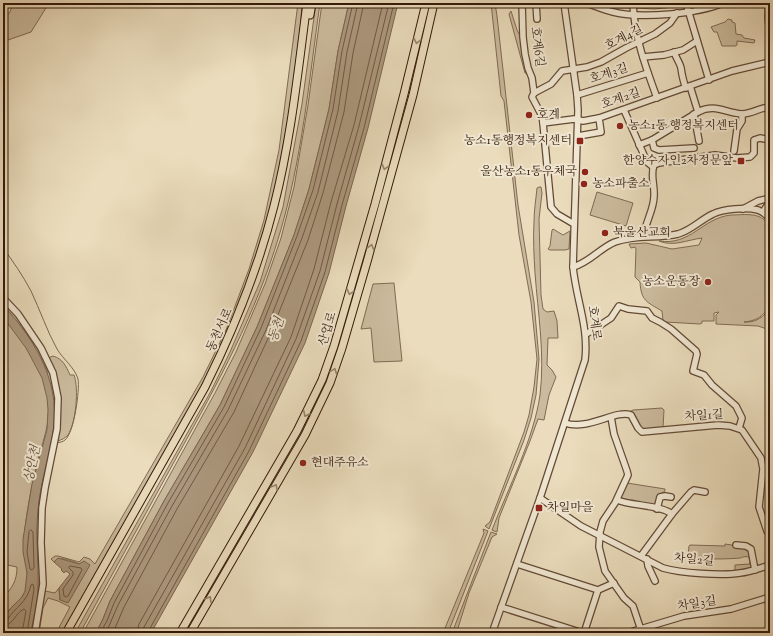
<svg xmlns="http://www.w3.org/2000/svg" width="773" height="636" viewBox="0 0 773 636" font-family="'Sorts Mill Goudy','Noto Serif KR',serif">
	<rect width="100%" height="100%" fill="#eadcbc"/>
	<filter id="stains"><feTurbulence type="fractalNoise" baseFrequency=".005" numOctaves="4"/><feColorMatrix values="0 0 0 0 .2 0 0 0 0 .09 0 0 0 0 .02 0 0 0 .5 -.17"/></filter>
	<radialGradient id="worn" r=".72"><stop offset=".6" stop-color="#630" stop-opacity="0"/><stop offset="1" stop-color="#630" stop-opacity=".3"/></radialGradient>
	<!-- green -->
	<g fill="#cbbb9e" stroke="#806a54">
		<polygon points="13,3 49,3 31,32 8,40 3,44 3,20 10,12"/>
		<path d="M298,3H302L300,33L291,103L275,190L258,256L229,330L204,382L62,633H56L70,607L58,601L48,598L43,608L39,633H36L45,591L55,593L59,588L60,600L83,562L79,564C71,561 61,555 54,562L51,559L55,556H58L79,562L84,557L90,559L95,564L203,377L226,330L249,269L264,220L279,150Z"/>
		<path d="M316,3H320C309,81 302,160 279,236C256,313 218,383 179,453C146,513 113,573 80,633H75L211,391L230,352L260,282L283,207L302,104Z"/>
		<polygon points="322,3 349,3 338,51 329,109 309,189 294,235 257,327 220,405 164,501 110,601 103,619 96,633 83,633 215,393 236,352 265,284 281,238 294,187 308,105"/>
		<polygon points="491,3 495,3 497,16 518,205 534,302 539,359 536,395 531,418 524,440 489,529 485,526 490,522 524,432 529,415 534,387 537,359 531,302 519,235 504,101 501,96"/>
		<polygon points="511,11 517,30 520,36 527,74 525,73 509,14"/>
		<polygon points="728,19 732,20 732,22 735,23 736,34 742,35 744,38 755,40 754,43 737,41 737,45 735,46 722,46 717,32 714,32 711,27 725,22"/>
		<path d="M539,187H541L542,193L539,219L541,295L543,309L547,312L554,311L557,321L558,338H548L547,365L552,370L556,377L549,395L544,420L538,419L530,441L499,518L497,532L492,530C508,489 534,438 540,395C545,354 538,314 535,273C534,256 533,239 534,222C534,210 536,199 537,188Z"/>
		<polygon points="597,192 633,203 626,226 590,215"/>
		<path d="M731,215C744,215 763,211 769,227C771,231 770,238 770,243L768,239L770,246L769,305C764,317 755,321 744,322C755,323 765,317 770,307V330L758,326L716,324V315L719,312L714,313V321H702V323L700,324L665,322L663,320L662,311C647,302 641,301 640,282L635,277L636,249L635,247L631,248L629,244L646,243L672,249L699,245L702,238C687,240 673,247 659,241C691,246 702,218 731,215Z"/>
		<polygon points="553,229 563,235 570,231 569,249 565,250 550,250 548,249 550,246 552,230"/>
		<polygon points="394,283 402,361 374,362 371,328 361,329 373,284"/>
		<polygon points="3,300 11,308 35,340 54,381 57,417 45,481 42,580 34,633 31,633 38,589 36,547 37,510 40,492 53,438 47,370 31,341 3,305"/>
		<path d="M3,317C22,340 44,368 48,399C51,425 42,442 36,467C31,490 26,514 24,538C22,556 32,575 25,592C22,599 16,602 11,608C7,611 5,616 3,621V598C12,588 17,581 17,567L3,564Z"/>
		<path d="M53,356C63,359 66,366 70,375H74C79,388 76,423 68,435C65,438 62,440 57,441L60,414L48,358Z"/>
		<polygon points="662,408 664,410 663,428 643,431 631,413 631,411 633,410"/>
		<polygon points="627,483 665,489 665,491 659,495 656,507 619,500"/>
		<polygon points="483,529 488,531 448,633 443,633 484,533"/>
		<polygon points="491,532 497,534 492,537 469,593 458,628 458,633 452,633"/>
		<path d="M725,544L745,547L750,551L753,567L752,569L735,571V565L750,564L749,557C744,556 744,557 740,558C733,559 693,560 688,557L689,546L690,545L725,546Z"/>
	</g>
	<!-- water -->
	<g fill="#ac997f" stroke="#7c6550">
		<polygon points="349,3 398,3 368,128 346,206 329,273 305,343 253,452 151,633 96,633 103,619 110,601 164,501 220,405 257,327 294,235 309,189 329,109 338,51"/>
		<path d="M3,305C37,342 63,386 52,438C48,462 40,485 38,510C35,536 39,562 38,588C38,603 33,618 31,633H3V621L6,614L11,608L22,597L25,591L27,573L23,552V539L32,484L47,430L48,410L47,398L42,378L26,348L3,317Z"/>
		<polygon points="58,558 79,564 84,561 90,565 68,603 60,600 59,588 70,574 66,571 64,573 61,570 62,569 54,562"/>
	</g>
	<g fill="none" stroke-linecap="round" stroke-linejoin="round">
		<!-- shore -->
		<g stroke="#705844" stroke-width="1">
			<polygon points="31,530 33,532 34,568 32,570 30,569 27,552 29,532"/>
			<polygon points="70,566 81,568 82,570 68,596 66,597 64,596 63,589 73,575 73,572 69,568"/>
			<path d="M3,621L7,620C16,606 27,603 31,585L33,584L34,589L27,633"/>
			<path d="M3,626C14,625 15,613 24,609L26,611L22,633"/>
			<polyline points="100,633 107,621 114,603 168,503 224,407 261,328 297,236 313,190 333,109 342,51 353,3"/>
			<polyline points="106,633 118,605 172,506 228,410 266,330 302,238 318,192 338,111 347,52 358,3"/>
			<polyline points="113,633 124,607 177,509 234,412 271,332 308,240 323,193 344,112 353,53 364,3"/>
			<polyline points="137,633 139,624 239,446 291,337 314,269 331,202 354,125 383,3"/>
			<polyline points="143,633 144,627 245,448 296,339 320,271 337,204 359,126 389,3"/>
			<polyline points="148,633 149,630 249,451 301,341 325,272 342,205 364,128 394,3"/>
		</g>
		<!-- stream -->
		<g stroke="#7c6550" stroke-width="1">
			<polyline points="597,3 614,8 631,8"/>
			<polyline points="690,5 701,3"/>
			<polyline points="636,8 654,9 685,6"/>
			<path d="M3,248C13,261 23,276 31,291C40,310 47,331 57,349C63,359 75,368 78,379C80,390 74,433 65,440C63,442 60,442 57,443"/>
			<polyline points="703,616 731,612 756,604"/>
		</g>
		<defs>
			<g id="minor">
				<polyline points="522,3 523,37 525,54 528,68 532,78 534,93"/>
				<polyline points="536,3 537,19"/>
				<path d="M586,3C595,6 604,10 613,12C641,19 697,14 723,3"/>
				<path d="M633,3C634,36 646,68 657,98"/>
				<polyline points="686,3 709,80"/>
				<path d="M768,3C770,11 766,19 770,27"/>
				<path d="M674,52C676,58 680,63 681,68C682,75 683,81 686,88"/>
				<polyline points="643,57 664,55 683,50 697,41"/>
				<path d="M690,86L698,112C715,103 725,113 742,114C752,114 761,107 770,107"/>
				<polyline points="577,95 648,73"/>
				<polyline points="624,110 647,162 653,167"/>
				<polyline points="694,114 699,141"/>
				<polyline points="543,123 542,116 532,97 534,93 551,84 562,71 587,67 601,62 626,48 655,34 670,23 677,13"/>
				<polyline points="578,136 601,132 599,118 732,71 770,62"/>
				<polyline points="652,140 654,148 659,150 694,148"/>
				<polyline points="639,145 652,140 698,112"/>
				<polyline points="734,151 737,129 742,121 742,114"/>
				<polyline points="743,209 758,201 770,198"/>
				<polyline points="763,212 770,201"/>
				<polyline points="574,224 557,214 551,207 543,123 574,119 583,121 599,118"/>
				<path d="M644,236C645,222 654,210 654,196C655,186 650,175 654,165L659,163L715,155L737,158L750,157L754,153V140L760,138L770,140"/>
				<path d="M573,267C590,262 600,248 615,242C637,234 657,239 678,234C692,230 700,220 713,214C723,209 746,207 758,210C763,212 767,215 770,219"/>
				<polyline points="3,298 18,314 41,348 53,373 58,398 57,429 45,488 42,508 41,543 43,584 35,633"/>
				<polyline points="586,334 593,330 611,318 619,306 628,309 647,311 652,318 660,322 671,329 696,351 697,354 693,371 704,375 712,385 736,406 742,418 739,428"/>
				<polyline points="611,417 614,434 627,471 628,475 615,503 603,521 600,532 599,547 605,571 624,598 633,606 642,633"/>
				<path d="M565,423C588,431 616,409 631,415L638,428L642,432L718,425L730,426L742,430L761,458L763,469L759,507L767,531L770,535"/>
				<path d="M540,498L581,526L663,568C680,573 722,576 740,573C750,572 760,568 770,565"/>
				<path d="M617,500C632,506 661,505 672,514"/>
				<polyline points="657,509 660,497 665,496 671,497"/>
				<polyline points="736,545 746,546 751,549 755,570"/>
				<polyline points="641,556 672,514 691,492 694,490 705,492"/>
				<polyline points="647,559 648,566 655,581"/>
				<polyline points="517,564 598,590 614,583"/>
				<polyline points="501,607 583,633"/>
				<path d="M492,633L540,498L585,360C589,327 576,299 573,267L578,110L577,95L564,3"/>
				<polyline points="584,633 598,590"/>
				<polyline points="627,633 684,616 731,609 770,597"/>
			</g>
			<g id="major">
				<polyline points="310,15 312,3"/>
				<path d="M66,633L205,387C234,329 258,269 274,206C291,140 298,71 307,3"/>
				<polyline points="180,633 297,431 322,380 334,346 375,204 404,94 426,3"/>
				<polyline points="190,633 305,435 330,383 342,348 367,262 413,95 434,3"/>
			</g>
		</defs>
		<!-- minor casing -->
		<use href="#minor" stroke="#624936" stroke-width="8"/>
		<!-- major casing -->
		<use href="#major" stroke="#341809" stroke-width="9"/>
		<!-- minor -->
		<use href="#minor" stroke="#f1e8d3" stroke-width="5.5"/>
		<!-- major -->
		<use href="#major" stroke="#eadcbc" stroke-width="7"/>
	</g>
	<!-- one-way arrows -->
	<defs><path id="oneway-chevron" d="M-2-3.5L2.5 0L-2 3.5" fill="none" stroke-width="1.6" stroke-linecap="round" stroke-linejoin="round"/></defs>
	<g stroke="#98846b">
		<use href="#oneway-chevron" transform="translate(417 41) rotate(103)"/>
		<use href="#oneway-chevron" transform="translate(385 167) rotate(105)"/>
		<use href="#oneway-chevron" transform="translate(371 247) rotate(-75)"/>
		<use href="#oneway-chevron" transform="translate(350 292) rotate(106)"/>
		<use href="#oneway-chevron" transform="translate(334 371) rotate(-70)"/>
		<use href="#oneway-chevron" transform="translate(306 414) rotate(117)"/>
		<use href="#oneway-chevron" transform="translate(275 487) rotate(-60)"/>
		<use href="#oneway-chevron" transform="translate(209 599) rotate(-59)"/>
	</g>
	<!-- markers -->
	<g fill="#8f2418" stroke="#f1e8d3" stroke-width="1.5">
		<circle cx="529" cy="115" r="4"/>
		<circle cx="620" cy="126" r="4"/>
		<rect x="576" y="137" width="8" height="8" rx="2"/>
		<rect x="737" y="157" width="8" height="8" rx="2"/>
		<circle cx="585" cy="172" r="4"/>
		<circle cx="584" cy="184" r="4"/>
		<circle cx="605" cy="233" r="4"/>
		<circle cx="708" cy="282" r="4"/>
		<circle cx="303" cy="463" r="4"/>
		<rect x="535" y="504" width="8" height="8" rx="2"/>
	</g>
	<g text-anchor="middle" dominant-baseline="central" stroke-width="4" stroke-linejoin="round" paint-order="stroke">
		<!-- street labels -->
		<g font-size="12" fill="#341809" stroke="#f1e8d3">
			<text transform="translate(624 38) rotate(-28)">호계4길</text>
			<text transform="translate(537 47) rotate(82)">호계6길</text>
			<text transform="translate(609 74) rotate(-18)">호계3길</text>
			<text transform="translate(621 99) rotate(-19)">호계2길</text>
			<text transform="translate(594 323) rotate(82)">호계로</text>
			<text transform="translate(328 329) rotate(-73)">산업로</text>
			<text transform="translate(220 330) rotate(-66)">동천서로</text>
			<text transform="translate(704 416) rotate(-3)">차일1길</text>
			<text transform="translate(694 560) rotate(5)">차일2길</text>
			<text transform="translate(697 604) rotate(-9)">차일3길</text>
		</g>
		<!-- poi labels -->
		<g font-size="12" fill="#341809" stroke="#f1e8d3" text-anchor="start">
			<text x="537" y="115">호계</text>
			<text x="628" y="126">농소1동 행정복지센터</text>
			<text x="572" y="141" text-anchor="end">농소1동행정복지센터</text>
			<text x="733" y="161" text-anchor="end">한양수자인2차정문앞</text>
			<text x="577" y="172" text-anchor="end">울산농소1동우체국</text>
			<text x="592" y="184">농소파출소</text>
			<text x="613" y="233">북울산교회</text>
			<text x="700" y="282" text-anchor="end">농소운동장</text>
			<text x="311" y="463">현대주유소</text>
			<text x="547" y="508">차일마을</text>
		</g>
		<!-- water labels -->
		<g font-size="13" font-style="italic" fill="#644c38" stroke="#f1e8d3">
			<text transform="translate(277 330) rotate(-71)">동천</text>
			<text transform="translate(33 464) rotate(-78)">상안천</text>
		</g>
	</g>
	<!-- margin -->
	<rect width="773" height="636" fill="none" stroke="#eadcbc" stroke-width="16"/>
	<rect x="4" y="4" width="765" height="628" fill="none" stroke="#341809" stroke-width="2"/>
	<rect x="8" y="8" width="757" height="620" fill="none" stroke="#341809"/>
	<rect width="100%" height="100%" filter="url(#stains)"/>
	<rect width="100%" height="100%" fill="url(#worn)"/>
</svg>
